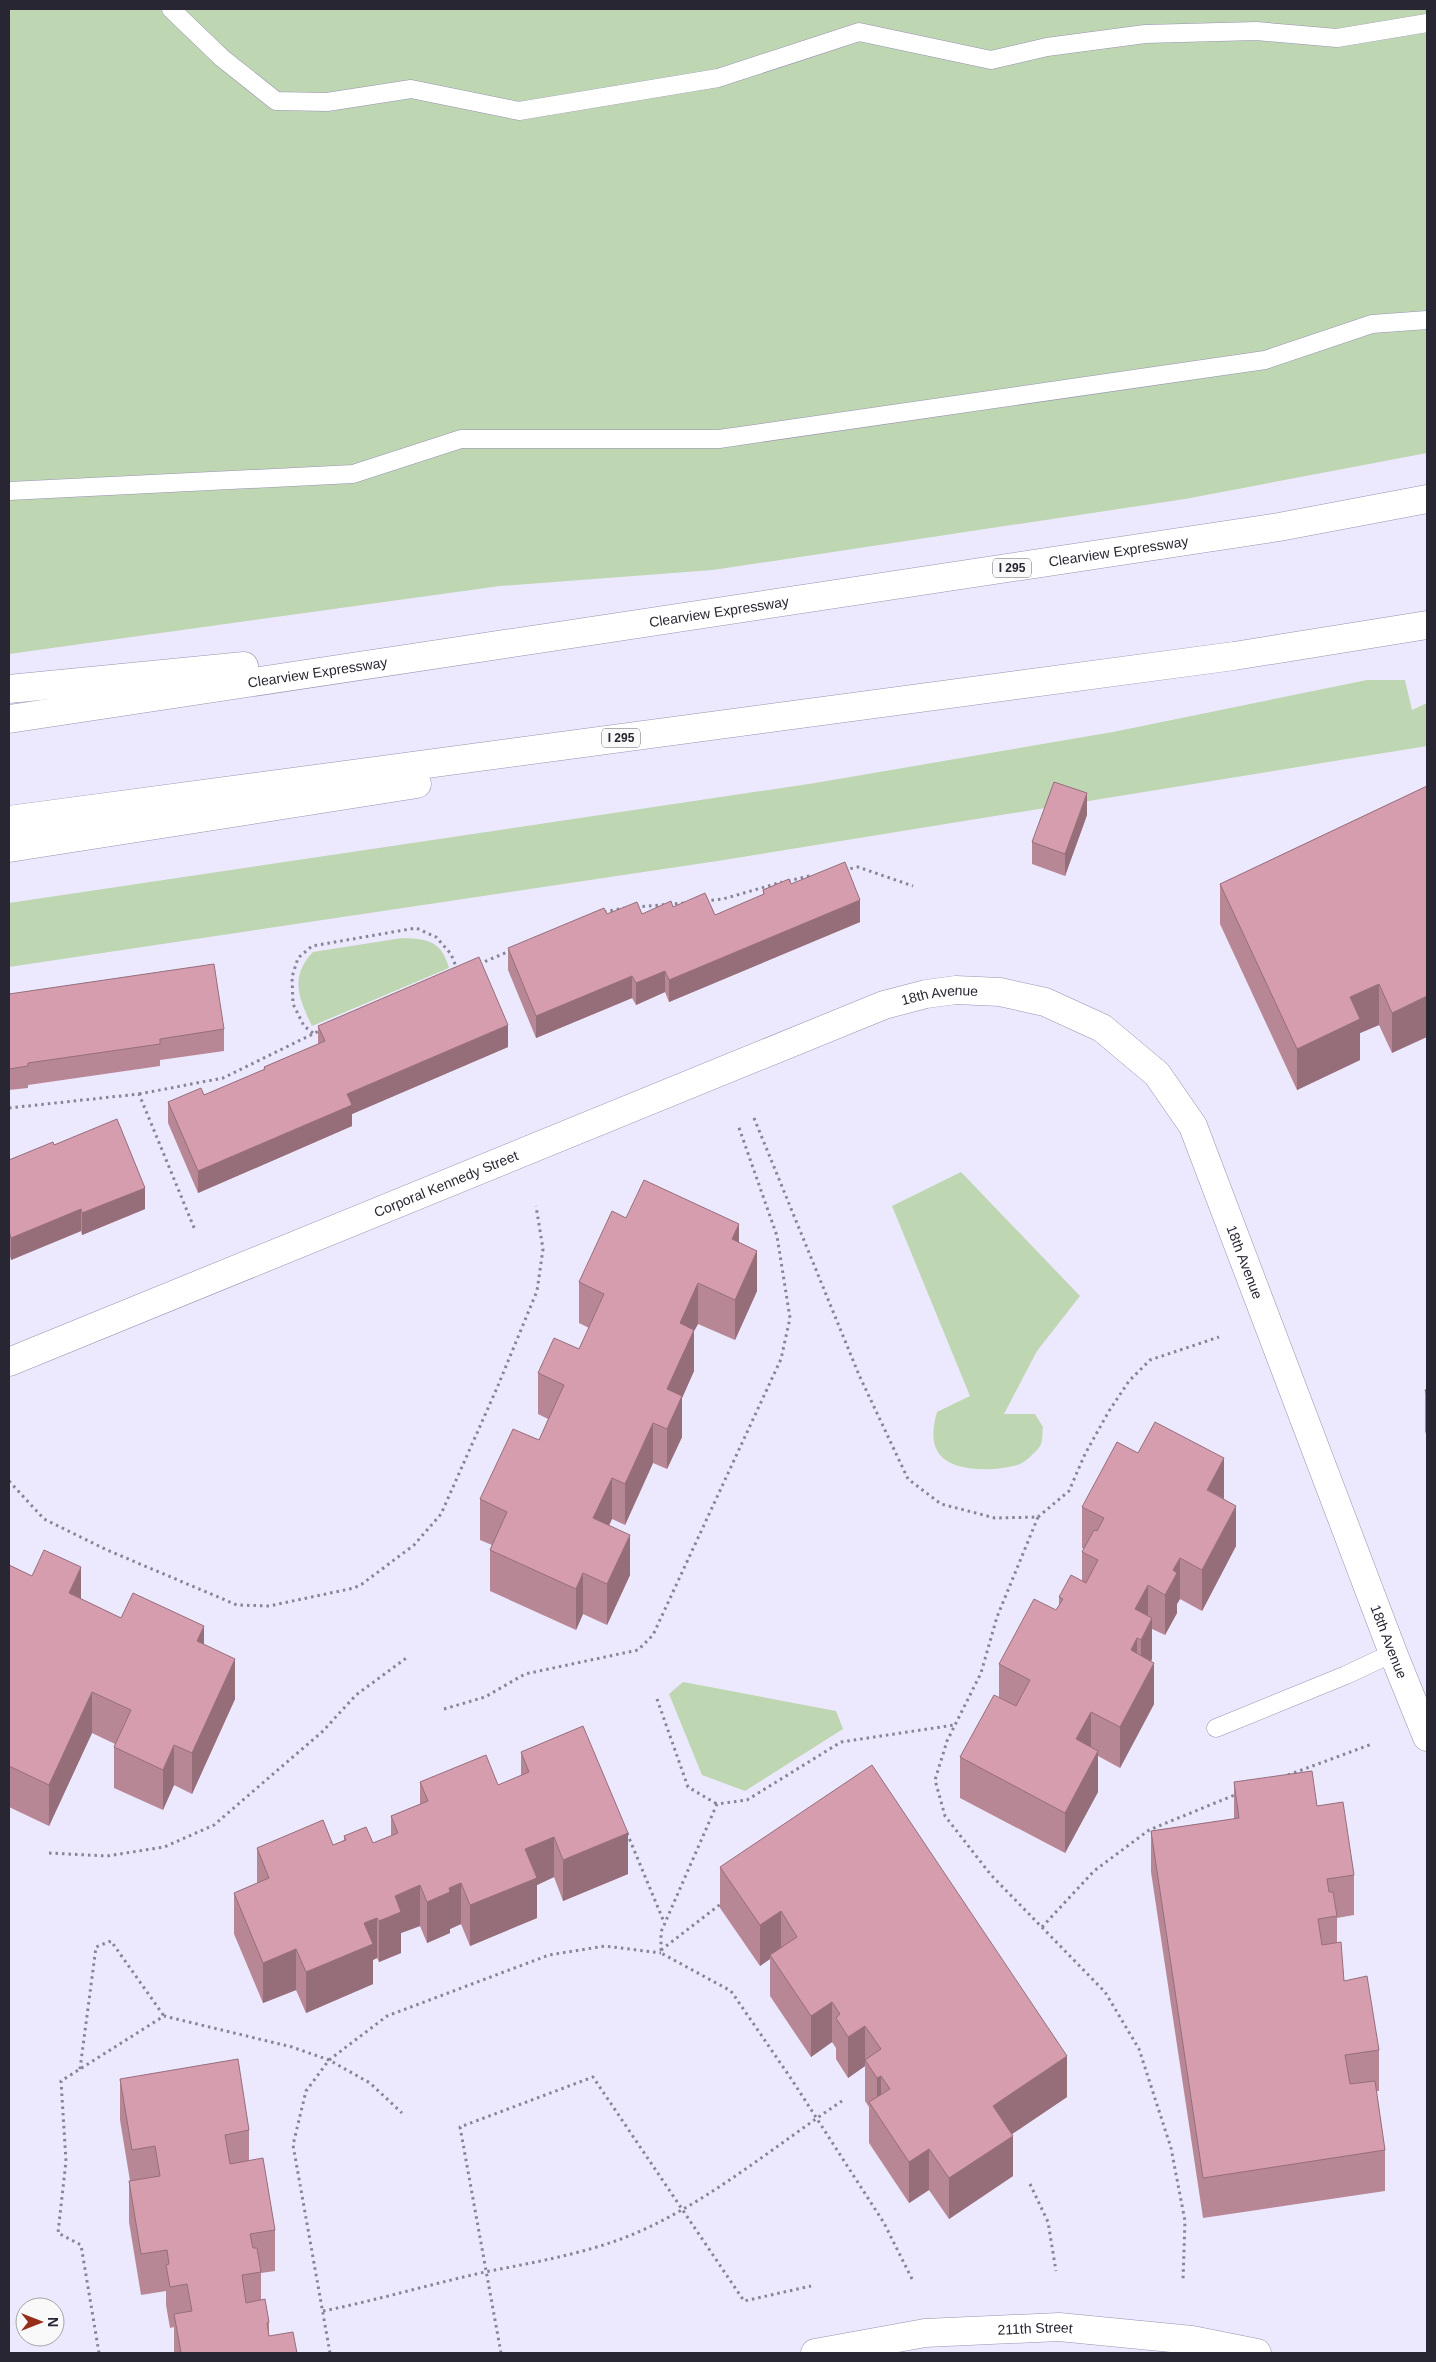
<svg xmlns="http://www.w3.org/2000/svg" width="1436" height="2362" viewBox="0 0 1436 2362" font-family="Arial,sans-serif">
	<rect width="100%" height="100%" fill="#ece9fe"/>
	<!-- green -->
	<g fill="#bfd6b2">
		<polygon points="9,9 1427,9 1427,453 1185,499 713,570 500,586 9,654"/>
		<polygon points="1367,680 1405,680 1412,710 1427,703 1427,746 724,860 9,967 9,903 815,783 1113,732"/>
		<path d="M402,938C429,939 441,941 449,968L312,1026C299,999 289,977 313,952Z"/>
		<path d="M961,1172L1080,1296L1037,1351L1004,1414H1035L1043,1427C1042,1432 1043,1442 1040,1446C1037,1451 1025,1462 1020,1464C1000,1471 956,1473 941,1456C930,1444 933,1426 937,1412L970,1396L892,1206Z"/>
		<polygon points="683,1682 836,1711 843,1729 745,1791 702,1775 669,1694"/>
	</g>
	<g fill="none" stroke-linecap="round" stroke-linejoin="round">
		<defs>
			<g id="service">
				<polyline points="171,9 222,58 276,101 327,102 411,89 519,111 718,78 859,32 991,60 1047,47 1145,34 1256,31 1337,38 1427,23"/>
				<polyline points="9,491 353,474 461,439 719,439 1265,360 1372,324 1427,320"/>
				<polyline points="1216,1728 1346,1675 1393,1653"/>
			</g>
			<g id="minor">
				<path id="s1" d="M9,1362L884,1005L926,994L956,990L1000,992L1045,1002L1102,1028L1157,1074L1193,1126L1393,1653L1427,1737"/>
				<path id="s2" d="M815,2353L925,2333L1059,2327L1192,2340L1257,2353"/>
			</g>
			<g id="motorway">
				<polyline points="9,689 244,666"/>
				<path id="s3" d="M9,719L1279,527L1427,499"/>
				<polyline points="9,820 1234,656 1427,625"/>
				<polyline points="9,848 417,784"/>
			</g>
		</defs>
		<!-- service casing -->
		<use href="#service" stroke="#9692b1" stroke-width="19"/>
		<!-- minor casing -->
		<use href="#minor" stroke="#9692b1" stroke-width="29"/>
		<!-- motorway casing -->
		<use href="#motorway" stroke="#9692b1" stroke-width="29"/>
		<!-- path -->
		<g stroke="#868495" stroke-width="3" stroke-dasharray="2.5 4" stroke-linecap="butt">
			<polyline points="844,870 858,867 913,886"/>
			<polyline points="788,881 813,875"/>
			<polyline points="705,901 723,899 782,882"/>
			<polyline points="636,907 684,903"/>
			<polyline points="604,912 624,908"/>
			<polyline points="479,964 510,951"/>
			<polyline points="313,1033 304,1026 293,1004 292,977 298,958 312,946 416,928 436,937 451,954 457,969"/>
			<polyline points="139,1094 223,1078 321,1030"/>
			<polyline points="9,1108 139,1094 195,1230"/>
			<polyline points="754,1118 859,1375 908,1479 941,1504 995,1518 1038,1517 997,1617 981,1673 947,1741 935,1780 945,1816 991,1875 1105,1992 1139,2049 1171,2148 1185,2221 1183,2280"/>
			<polyline points="9,1481 44,1519 107,1550 237,1605 269,1606 354,1588 362,1584 414,1545 441,1514 497,1388 537,1291 543,1249 536,1206"/>
			<polyline points="1038,1517 1069,1491 1085,1454 1109,1411 1129,1381 1150,1360 1219,1337"/>
			<polyline points="657,1699 688,1787 717,1804"/>
			<polyline points="444,1709 485,1697 525,1674 638,1650 653,1635 781,1359 790,1318 777,1236 738,1125"/>
			<polyline points="1288,1775 1372,1744"/>
			<polyline points="627,1833 664,1922"/>
			<polyline points="49,1853 107,1856 164,1847 214,1825 323,1731 356,1695 409,1656"/>
			<polyline points="1042,1927 1094,1871 1149,1830 1237,1794"/>
			<polyline points="661,1950 722,1903"/>
			<polyline points="80,2069 96,1947 111,1941 164,2016"/>
			<polyline points="1030,2184 1048,2222 1056,2271"/>
			<polyline points="912,2279 884,2223 792,2080 731,1991 661,1953 661,1932 717,1804 747,1800 841,1742 954,1725"/>
			<path d="M323,2311C378,2300 431,2284 485,2272C531,2263 577,2255 621,2239C699,2210 773,2147 842,2101"/>
			<polyline points="99,2353 81,2245 58,2233 66,2161 61,2081 164,2016 292,2047 329,2060 370,2083 402,2113"/>
			<polyline points="330,2353 293,2145 306,2091 329,2060 387,2016 549,1955 605,1946 661,1953"/>
			<polyline points="501,2353 460,2127 593,2077 744,2301 811,2286"/>
		</g>
		<!-- service -->
		<use href="#service" stroke="#fff" stroke-width="18"/>
		<!-- minor -->
		<use href="#minor" stroke="#fff" stroke-width="28"/>
		<!-- motorway -->
		<use href="#motorway" stroke="#fff" stroke-width="28"/>
	</g>
	<!-- wall -->
	<g fill="#b88796">
		<polygon points="1427,786 1392,1053 1379,1025 1360,1033 1360,1060 1297,1090 1220,924 1220,884"/>
		<polygon points="1087,815 1065,876 1032,864 1032,842"/>
		<polygon points="791,884 860,922 669,1002 665,992 636,1005 632,998 536,1038 508,970 508,948 607,914 642,914 673,907 715,915 763,895 763,890"/>
		<polygon points="9,994 224,1029 224,1051 160,1060 160,1066 28,1085 28,1088 9,1090"/>
		<polygon points="318,1026 508,1047 352,1114 352,1126 198,1193 168,1123 168,1102 204,1095 264,1070 264,1067 318,1044"/>
		<polygon points="54,1145 145,1209 82,1235 81,1231 11,1260 9,1253 9,1160"/>
		<polygon points="626,1218 739,1242 757,1291 735,1340 698,1324 694,1331 694,1371 682,1398 682,1437 667,1469 653,1463 625,1525 612,1519 609,1525 630,1575 607,1625 583,1614 576,1630 490,1591 490,1550 492,1545 480,1540 480,1499 539,1440 548,1419 538,1414 538,1373 579,1349 589,1328 579,1323 579,1282"/>
		<polygon points="1427,1389 1427,1438 1425,1431 1425,1390"/>
		<polygon points="1224,1499 1236,1546 1202,1611 1180,1599 1177,1604 1177,1613 1165,1635 1152,1629 1152,1659 1151,1661 1154,1704 1120,1768 1098,1756 1098,1792 1065,1853 960,1798 960,1757 999,1698 999,1664 1056,1610 1059,1606 1059,1597 1082,1581 1082,1552 1084,1549 1082,1548 1082,1507"/>
		<polygon points="9,1565 121,1618 204,1644 235,1699 192,1794 174,1785 163,1810 114,1788 114,1747 115,1744 92,1733 49,1826 9,1807"/>
		<polygon points="521,1752 628,1874 563,1901 554,1877 537,1885 537,1918 470,1946 461,1924 450,1929 450,1933 427,1943 420,1926 401,1933 401,1953 379,1962 377,1958 373,1960 373,1984 306,2013 296,1990 263,2003 234,1934 234,1893 257,1883 257,1848 333,1845 344,1840 344,1836 373,1843 391,1836 391,1816 420,1804 420,1782 498,1785 521,1776"/>
		<polygon points="1234,1782 1317,1806 1354,1875 1354,1915 1337,1918 1337,1943 1344,1981 1379,2050 1379,2091 1376,2091 1385,2150 1385,2191 1203,2218 1151,1872 1151,1831 1234,1819"/>
		<polygon points="720,1867 1067,2097 1012,2134 1013,2176 949,2219 929,2190 909,2203 869,2143 869,2107 865,2101 865,2066 848,2078 836,2059 836,2048 832,2042 811,2057 770,1996 770,1959 760,1966 720,1908"/>
		<polygon points="120,2079 249,2130 249,2161 275,2230 275,2271 261,2273 261,2300 269,2322 269,2336 174,2353 174,2327 170,2328 166,2305 166,2291 141,2295 129,2222 129,2181 130,2181 120,2120"/>
	</g>
	<!-- shaded-wall -->
	<g fill="#966e7a">
		<polygon points="1087,793 1087,815 1065,876 1065,854"/>
		<polygon points="860,900 860,922 669,1002 669,980"/>
		<polygon points="665,971 665,992 636,1005 636,983"/>
		<polygon points="632,976 632,998 536,1038 536,1016"/>
		<polygon points="1379,984 1379,1025 1360,1033 1360,1060 1297,1090 1297,1049 1350,997"/>
		<polygon points="1427,996 1427,1037 1392,1053 1392,1013"/>
		<polygon points="508,1025 508,1047 352,1114 352,1126 198,1193 198,1171 347,1094"/>
		<polygon points="145,1188 145,1209 82,1235 82,1213"/>
		<polygon points="81,1209 81,1231 11,1260 11,1238"/>
		<polygon points="739,1224 739,1265 732,1239"/>
		<polygon points="757,1251 757,1291 735,1340 735,1300"/>
		<polygon points="698,1283 698,1324 694,1331 694,1371 682,1398 682,1437 667,1469 667,1389 680,1323"/>
		<polygon points="653,1423 653,1463 625,1525 625,1484"/>
		<polygon points="1224,1458 1224,1499 1207,1490"/>
		<polygon points="612,1478 612,1519 593,1559 593,1518"/>
		<polygon points="1236,1506 1236,1546 1202,1611 1202,1570"/>
		<polygon points="630,1535 630,1575 607,1625 607,1584"/>
		<polygon points="1180,1558 1180,1599 1177,1604 1177,1613 1165,1635 1165,1595 1173,1570"/>
		<polygon points="81,1567 81,1608 69,1593"/>
		<polygon points="583,1573 583,1614 576,1630 576,1589"/>
		<polygon points="1148,1585 1148,1626 1137,1638 1137,1679 1131,1650 1135,1609"/>
		<polygon points="1152,1618 1152,1659 1141,1680 1141,1640"/>
		<polygon points="204,1626 204,1667 197,1641"/>
		<polygon points="235,1659 235,1699 192,1794 192,1753"/>
		<polygon points="1154,1663 1154,1704 1120,1768 1120,1727"/>
		<polygon points="92,1692 92,1733 49,1826 49,1785"/>
		<polygon points="1091,1712 1091,1753 1076,1739"/>
		<polygon points="174,1745 174,1785 163,1810 163,1770"/>
		<polygon points="1098,1751 1098,1792 1065,1853 1065,1813"/>
		<polygon points="628,1833 628,1874 563,1901 563,1860"/>
		<polygon points="554,1837 554,1877 537,1885 537,1918 470,1946 470,1905 525,1849"/>
		<polygon points="461,1883 461,1924 450,1929 450,1933 427,1943 427,1902 449,1888"/>
		<polygon points="420,1885 420,1926 401,1933 401,1953 379,1962 379,1921 395,1896"/>
		<polygon points="781,1911 781,1952 770,1955 770,1959 760,1966 760,1925"/>
		<polygon points="377,1918 377,1958 373,1960 373,1984 306,2013 306,1972 364,1923"/>
		<polygon points="296,1949 296,1990 263,2003 263,1963"/>
		<polygon points="832,2002 832,2042 811,2057 811,2016"/>
		<polygon points="865,2026 865,2066 848,2078 848,2037"/>
		<polygon points="1067,2056 1067,2097 993,2147 993,2106"/>
		<polygon points="881,2076 881,2117 877,2114 877,2078"/>
		<polygon points="1013,2136 1013,2176 949,2219 949,2178"/>
		<polygon points="929,2149 929,2190 909,2203 909,2162"/>
	</g>
	<!-- building -->
	<g fill="#d69daf" stroke="#966e7a">
		<polygon points="1054,782 1087,793 1065,854 1032,842"/>
		<polygon points="1427,786 1427,996 1392,1013 1379,984 1350,997 1360,1019 1297,1049 1220,884"/>
		<polygon points="845,862 860,900 669,980 665,971 636,983 632,976 536,1016 508,948 604,908 607,914 637,902 642,914 671,901 673,907 705,893 715,915 764,894 763,890 789,879 791,884"/>
		<polygon points="479,957 508,1025 347,1094 352,1105 198,1171 168,1102 201,1088 204,1095 265,1069 264,1067 325,1041 318,1026"/>
		<polygon points="214,964 224,1029 160,1039 160,1044 28,1063 28,1066 9,1069 9,994"/>
		<polygon points="117,1119 145,1188 82,1213 81,1209 11,1238 9,1231 9,1160 53,1142 54,1145"/>
		<polygon points="644,1180 739,1224 732,1239 757,1251 735,1300 698,1283 680,1323 694,1330 667,1389 682,1396 667,1429 653,1423 625,1484 612,1478 593,1518 630,1535 607,1584 583,1573 576,1589 490,1550 507,1512 480,1499 513,1429 539,1440 564,1385 538,1373 554,1338 579,1349 604,1294 579,1282 612,1211 626,1218"/>
		<polygon points="1427,1389 1427,1397 1425,1390"/>
		<polygon points="1155,1422 1224,1458 1207,1490 1236,1506 1202,1570 1180,1558 1173,1570 1177,1573 1165,1595 1148,1585 1135,1609 1152,1618 1141,1640 1137,1638 1131,1650 1154,1663 1120,1727 1091,1712 1076,1739 1098,1751 1065,1813 960,1757 994,1695 1016,1706 1030,1680 999,1664 1034,1599 1056,1610 1063,1599 1059,1597 1071,1575 1086,1583 1098,1560 1082,1552 1094,1530 1097,1531 1104,1518 1082,1507 1117,1442 1138,1453"/>
		<polygon points="44,1550 81,1567 69,1593 121,1618 133,1593 204,1626 197,1641 235,1659 192,1753 174,1745 163,1770 114,1747 131,1710 92,1692 49,1785 9,1766 9,1565 32,1576"/>
		<polygon points="583,1726 628,1833 563,1860 554,1837 525,1849 537,1878 470,1905 461,1883 449,1888 450,1892 427,1902 420,1885 395,1896 401,1912 379,1921 377,1918 364,1923 373,1944 306,1972 296,1949 263,1963 234,1893 269,1878 257,1848 323,1820 333,1845 346,1840 344,1836 366,1827 373,1843 398,1833 391,1816 428,1801 420,1782 486,1755 498,1785 529,1772 521,1752"/>
		<polygon points="872,1765 1067,2056 993,2106 1013,2136 949,2178 929,2149 909,2162 869,2102 890,2089 881,2076 877,2078 865,2060 881,2049 865,2026 848,2037 836,2018 840,2014 832,2002 811,2016 770,1955 797,1937 781,1911 760,1925 720,1867"/>
		<polygon points="1312,1771 1317,1806 1343,1802 1354,1875 1327,1879 1329,1892 1333,1892 1337,1916 1318,1919 1322,1945 1341,1942 1344,1981 1367,1976 1379,2050 1345,2055 1350,2084 1375,2081 1385,2150 1203,2178 1151,1831 1239,1818 1234,1782"/>
		<polygon points="238,2059 249,2130 225,2135 230,2164 263,2158 275,2230 250,2234 253,2248 257,2248 261,2272 242,2275 246,2303 265,2299 269,2322 267,2323 269,2336 293,2332 297,2353 174,2353 181,2352 174,2314 192,2311 187,2284 170,2287 166,2265 169,2264 167,2250 141,2254 129,2181 160,2176 155,2146 132,2150 120,2079"/>
	</g>
	<g text-anchor="middle" dominant-baseline="central" stroke-width="4" stroke-linejoin="round" paint-order="stroke">
		<!-- shield labels -->
		<g fill="#f9f9f9" stroke="#67656e" stroke-width="1">
			<rect x="993" y="558.5" width="38" height="19" rx="4"/>
			<rect x="602" y="728.5" width="38" height="19" rx="4"/>
		</g>
		<g font-size="12" font-weight="bold" fill="#282633">
			<text x="1012" y="568">I 295</text>
			<text x="621" y="738">I 295</text>
		</g>
		<!-- street labels -->
		<g font-size="14" fill="#282633" stroke="#f9f9f9">
			<text stroke="none"><textPath href="#s3" startOffset="1122">Clearview Expressway</textPath></text>
			<text stroke="none"><textPath href="#s3" startOffset="718">Clearview Expressway</textPath></text>
			<text stroke="none"><textPath href="#s3" startOffset="312">Clearview Expressway</textPath></text>
			<text stroke="none"><textPath href="#s1" startOffset="1002">18th Avenue</textPath></text>
			<text stroke="none"><textPath href="#s1" startOffset="472">Corporal Kennedy Street</textPath></text>
			<text stroke="none"><textPath href="#s1" startOffset="1452">18th Avenue</textPath></text>
			<text stroke="none"><textPath href="#s1" startOffset="1858">18th Avenue</textPath></text>
			<text stroke="none"><textPath href="#s2" startOffset="222">211th Street</textPath></text>
		</g>
	</g>
	<!-- border -->
	<rect width="1436" height="2362" fill="none" stroke="#282633" stroke-width="20"/>
	<!-- north arrow -->
	<g transform="translate(40 2322) rotate(90)"><circle r="24" fill="#f9f9f9" stroke="#a5a5aa"/>
	<path d="M0-4L9 19L0 12L-9 19Z" fill="#972e1a"/>
	<text y="-8" font-size="14" font-weight="bold" text-anchor="middle" fill="#282633">N</text>
	</g>
</svg>
